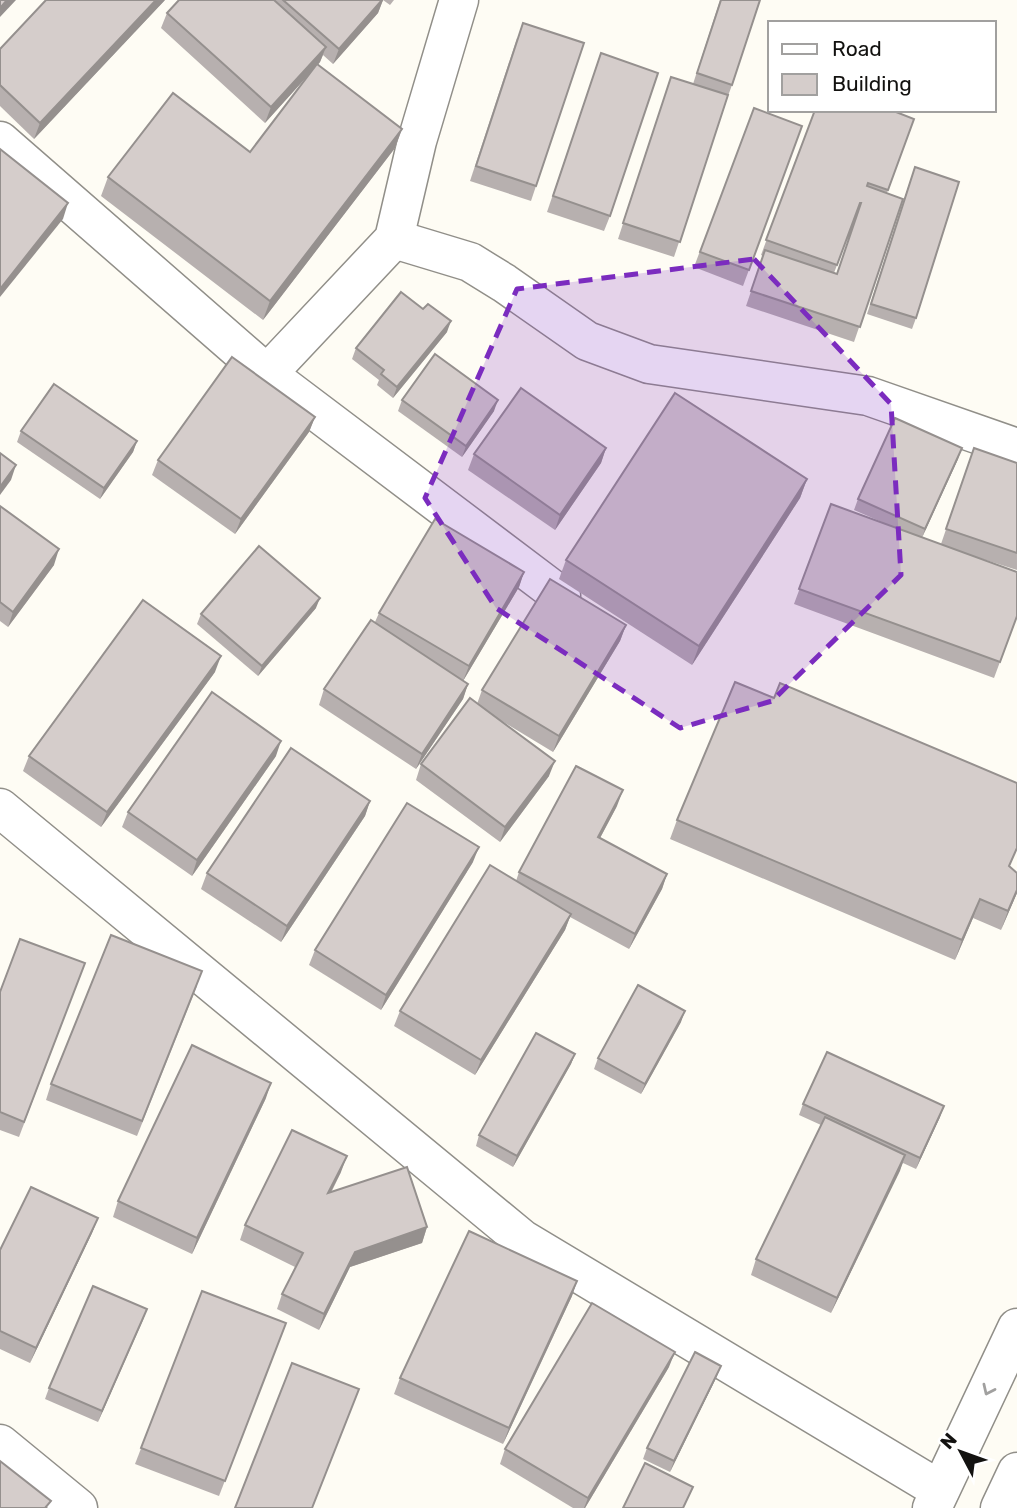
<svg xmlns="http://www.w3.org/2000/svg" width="1017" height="1508" viewBox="0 0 1017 1508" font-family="Rubik,sans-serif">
	<rect width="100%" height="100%" fill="#fefcf4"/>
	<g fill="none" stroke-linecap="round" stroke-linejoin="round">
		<defs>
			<g id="minor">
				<polyline points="0,141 267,374 561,596"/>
				<polyline points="394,239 470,262 504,283 587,341 649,364 868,396 1017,448"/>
				<polyline points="267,374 394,239 417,141 459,0"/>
				<polyline points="0,808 522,1239 940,1490"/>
				<polyline points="0,1444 78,1508"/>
			</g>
			<g id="major">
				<polyline points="932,1508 1017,1328"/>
				<polyline points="1000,1508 1017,1472"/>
			</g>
		</defs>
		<!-- minor casing -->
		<use href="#minor" stroke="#918f89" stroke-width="41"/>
		<!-- major casing -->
		<use href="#major" stroke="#918f89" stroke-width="41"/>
		<!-- minor -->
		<use href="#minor" stroke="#fff" stroke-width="38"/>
		<!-- major -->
		<use href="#major" stroke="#fff" stroke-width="38"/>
	</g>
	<!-- wall -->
	<g fill="#b7b0af" fill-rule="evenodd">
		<polygon points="165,0 34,139 0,106 0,49"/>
		<polygon points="179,0 383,0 378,13 333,64 323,55 320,62 318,65 402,129 395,148 263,320 101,196 108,177 250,152 310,73 265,123 161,28 167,13"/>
		<polygon points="383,0 394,0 390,5"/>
		<polygon points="720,0 732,85 728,96 674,257 618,239 671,77 693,84"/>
		<polygon points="517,38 536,186 531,201 470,181"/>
		<polygon points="601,53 610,216 604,231 547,212"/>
		<polygon points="754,108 802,126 743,286 694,267"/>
		<path d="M815,110L914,119L887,193L903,199L854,342L746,306L763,256L761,255ZM855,218L856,219L837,274L834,273Z"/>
		<polygon points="911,178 916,318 912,329 867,314"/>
		<polygon points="447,332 393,398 377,385 379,380 352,359 356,348"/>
		<polygon points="402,400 494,411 462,457 398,411"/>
		<polygon points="315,417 309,432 235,534 152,475 158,460"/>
		<polygon points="21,431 137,441 133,452 100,499 17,442"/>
		<polygon points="606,448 601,463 555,530 468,470 474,454"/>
		<polygon points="974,448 1017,463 1017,570 970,555 1017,616 994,678 794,604 831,504 884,523 854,510 858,499 958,459 922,537 941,544"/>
		<polygon points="807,479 800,498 692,665 559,579 566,560"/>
		<polygon points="0,506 54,565 8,627 0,621"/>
		<polygon points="524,572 519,587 463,681 468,684 463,699 416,769 319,705 324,689 375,622 379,613"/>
		<polygon points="316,608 258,676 197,624 201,614"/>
		<polygon points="626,625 620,641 553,752 492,715 549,776 500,842 416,780 421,764 477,704 482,690"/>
		<polygon points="215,672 101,827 23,771 29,756"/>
		<polygon points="276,756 192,876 122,827 128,812"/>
		<polygon points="370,801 365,816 281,942 201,889 207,873"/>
		<polygon points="617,806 600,838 667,874 662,889 629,949 570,917 565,930 475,1075 394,1026 400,1011 516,881 519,872"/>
		<polygon points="677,820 1017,893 1001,930 973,918 955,960 670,839"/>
		<polygon points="473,862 381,1010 309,965 315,950"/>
		<polygon points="85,963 19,1137 0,1130 0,992"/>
		<polygon points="197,986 137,1136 46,1100 51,1084"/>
		<polygon points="681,1022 641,1094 594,1069 598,1058"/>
		<polygon points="575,1054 571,1064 513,1167 476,1146 479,1135"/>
		<polygon points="266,1098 192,1254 113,1217 118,1201"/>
		<polygon points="803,1104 940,1117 916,1169 903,1163 831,1313 751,1275 756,1259 821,1125 799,1115"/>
		<polygon points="341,1172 331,1193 427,1227 422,1243 350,1267 319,1330 277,1309 282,1294 295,1267 240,1240 245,1225"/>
		<polygon points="98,1218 92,1233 30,1363 0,1349 0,1250"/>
		<polygon points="577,1281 572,1296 503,1444 394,1394 400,1378"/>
		<polygon points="202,1291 286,1323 219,1496 135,1464"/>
		<polygon points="147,1309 98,1422 45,1399 49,1388"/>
		<polygon points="669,1367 585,1508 573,1508 500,1464 505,1449"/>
		<polygon points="717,1376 670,1472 643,1459 647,1448"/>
	</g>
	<!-- shaded-wall -->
	<g fill="#95908e">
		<polygon points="7,0 16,0 0,17 0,8"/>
		<polygon points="156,0 165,0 34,139 40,123"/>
		<polygon points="382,0 383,0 378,13 333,64 339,49"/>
		<polygon points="326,47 320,62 265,123 271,107"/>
		<polygon points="402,129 395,148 263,320 270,301"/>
		<polygon points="68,203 63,219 0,297 0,289"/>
		<polygon points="451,321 447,332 393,398 397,387"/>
		<polygon points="498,400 494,411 462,457 466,446"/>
		<polygon points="315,417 309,432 235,534 241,519"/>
		<polygon points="137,441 133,452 100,499 104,488"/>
		<polygon points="606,448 601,463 555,530 560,515"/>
		<polygon points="962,448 958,459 921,540 925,529"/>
		<polygon points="16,465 11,480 0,495 0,487"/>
		<polygon points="807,479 800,498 692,665 699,646"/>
		<polygon points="59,549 54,565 8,627 13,612"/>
		<polygon points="524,572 519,587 463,681 469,666"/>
		<polygon points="320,598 316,608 258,676 262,666"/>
		<polygon points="626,625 620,641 553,752 559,736"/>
		<polygon points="221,656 215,672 101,827 107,812"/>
		<polygon points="468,684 463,699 416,769 422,754"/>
		<polygon points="281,741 276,756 192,876 197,860"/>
		<polygon points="555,761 549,776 500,842 505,827"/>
		<polygon points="623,790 617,806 592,853 598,837"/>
		<polygon points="370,801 365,816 281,942 287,926"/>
		<polygon points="479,847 473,862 381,1010 386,995"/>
		<polygon points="667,874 662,889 629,949 635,934"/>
		<polygon points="1017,890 1017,893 1001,930 1008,911"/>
		<polygon points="980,899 973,918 955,960 962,940"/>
		<polygon points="571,914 565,930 475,1075 481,1060"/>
		<polygon points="685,1011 681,1022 641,1094 645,1084"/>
		<polygon points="575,1054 571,1064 513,1167 517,1156"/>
		<polygon points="271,1083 266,1098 192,1254 197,1238"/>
		<polygon points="944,1106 940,1117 916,1169 920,1158"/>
		<polygon points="905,1155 900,1171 831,1313 837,1298"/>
		<polygon points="347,1156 341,1172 322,1209 328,1193"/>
		<polygon points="98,1218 92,1233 30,1363 36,1348"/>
		<polygon points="427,1227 422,1243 350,1267 319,1330 324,1314 355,1252"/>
		<polygon points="577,1281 572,1296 503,1444 509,1428"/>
		<polygon points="147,1309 143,1320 98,1422 102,1411"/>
		<polygon points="675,1352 669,1367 585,1508 584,1508 588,1498"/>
		<polygon points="721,1366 717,1376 670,1472 674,1461"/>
	</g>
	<!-- building -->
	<g fill="#d5cdcb" stroke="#95908e" stroke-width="2">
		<polygon points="0,0 7,0 0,8"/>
		<polygon points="46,0 156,0 40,123 0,85 0,49"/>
		<polygon points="179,0 274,0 326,47 271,107 167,13"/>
		<polygon points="283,0 382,0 339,49"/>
		<polygon points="721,0 760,0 732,85 697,73"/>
		<polygon points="523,23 584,43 536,186 476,166"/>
		<polygon points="601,53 658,73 610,216 553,196"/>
		<polygon points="317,64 402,129 270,301 108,177 173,93 250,152"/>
		<polygon points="671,77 728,95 680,242 623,223"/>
		<polygon points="754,108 802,126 749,270 700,252"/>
		<polygon points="815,110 891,110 914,119 888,190 868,183 867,186 903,199 860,327 751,291 765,250 837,274 861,203 860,203 837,265 766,240"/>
		<polygon points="0,149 68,203 0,289"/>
		<polygon points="915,167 959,182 916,318 871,304"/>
		<polygon points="401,292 423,309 428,304 451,321 397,387 381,374 384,370 356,348"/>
		<polygon points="435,354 498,400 466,446 402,400"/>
		<polygon points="232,357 315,417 241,519 158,460"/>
		<polygon points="54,384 137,441 104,488 21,431"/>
		<polygon points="521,388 606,448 560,515 474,454"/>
		<polygon points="675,393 807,479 699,646 566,560"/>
		<polygon points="895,418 962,448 925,529 858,499"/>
		<polygon points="974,448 1017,463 1017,553 946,529"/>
		<polygon points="0,453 16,465 0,487"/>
		<polygon points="831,504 1017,572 1017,616 1000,662 799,589"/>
		<polygon points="0,506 59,549 13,612 0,602"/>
		<polygon points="435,519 524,572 469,666 379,613"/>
		<polygon points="259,546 320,598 262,666 201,614"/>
		<polygon points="550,579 626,625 559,736 482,690"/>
		<polygon points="143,600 221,656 107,812 29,756"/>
		<polygon points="371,620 468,684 422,754 324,689"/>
		<polygon points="735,682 774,698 780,683 1017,783 1017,848 1009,866 1017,873 1017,890 1008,911 980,899 962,940 677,820"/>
		<polygon points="212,692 281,741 197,860 128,812"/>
		<polygon points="470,698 555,761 505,827 421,764"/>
		<polygon points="291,748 370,801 287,926 207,873"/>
		<polygon points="576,766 623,790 598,837 667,874 635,934 519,872"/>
		<polygon points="407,803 479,847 386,995 315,950"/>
		<polygon points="490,865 571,914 481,1060 400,1011"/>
		<polygon points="111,935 202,971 142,1121 51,1084"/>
		<polygon points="20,939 85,963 24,1122 0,1112 0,992"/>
		<polygon points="638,985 685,1011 645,1084 598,1058"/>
		<polygon points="536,1033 575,1054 517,1156 479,1135"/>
		<polygon points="192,1045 271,1083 197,1238 118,1201"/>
		<polygon points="827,1052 944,1106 920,1158 803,1104"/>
		<polygon points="825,1117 905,1155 837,1298 756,1259"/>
		<polygon points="292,1130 347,1156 328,1193 407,1167 427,1227 355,1252 324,1314 282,1294 303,1253 245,1225"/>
		<polygon points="31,1187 98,1218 36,1348 0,1331 0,1250"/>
		<polygon points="469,1231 577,1281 509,1428 400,1378"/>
		<polygon points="93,1286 147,1309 102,1411 49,1388"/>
		<polygon points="202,1291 286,1323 225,1481 141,1448"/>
		<polygon points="592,1303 675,1352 588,1498 505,1449"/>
		<polygon points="695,1352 721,1366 674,1461 647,1448"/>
		<polygon points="292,1363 359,1389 312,1508 235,1508"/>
		<polygon points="0,1461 51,1501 45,1508 0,1508"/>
		<polygon points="645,1463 693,1487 683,1508 623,1508"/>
	</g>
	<!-- one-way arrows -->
	<defs><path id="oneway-chevron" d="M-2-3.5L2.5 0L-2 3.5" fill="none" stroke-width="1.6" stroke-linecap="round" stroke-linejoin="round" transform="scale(1.75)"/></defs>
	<use stroke="#a1a09f" href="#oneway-chevron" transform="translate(988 1390) rotate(115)"/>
	<!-- marked area -->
	<path fill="#7b2cbf" fill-opacity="0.2" stroke="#7b2cbf" stroke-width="5" stroke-dasharray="14 9" stroke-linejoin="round" d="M754,259L891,404L901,575L772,701L680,728L496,608L425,498L517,289Z"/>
	<!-- legend -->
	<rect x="768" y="21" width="228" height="91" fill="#ffffff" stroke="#a1a09f" stroke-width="2"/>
	<rect x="782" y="44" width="35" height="10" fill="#ffffff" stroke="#a1a09f" stroke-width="2"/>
	<text x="832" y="56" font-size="21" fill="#131210">Road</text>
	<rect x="782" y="74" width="35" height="21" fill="#d5cdcb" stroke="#a1a09f" stroke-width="2"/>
	<text x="832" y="91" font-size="21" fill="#131210">Building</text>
	<!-- north arrow -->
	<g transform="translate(961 1452) rotate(311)" stroke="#ffffff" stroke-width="5" paint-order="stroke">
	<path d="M0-5L12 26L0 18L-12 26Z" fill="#131210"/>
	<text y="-10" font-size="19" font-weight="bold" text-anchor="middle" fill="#131210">N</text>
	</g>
</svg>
